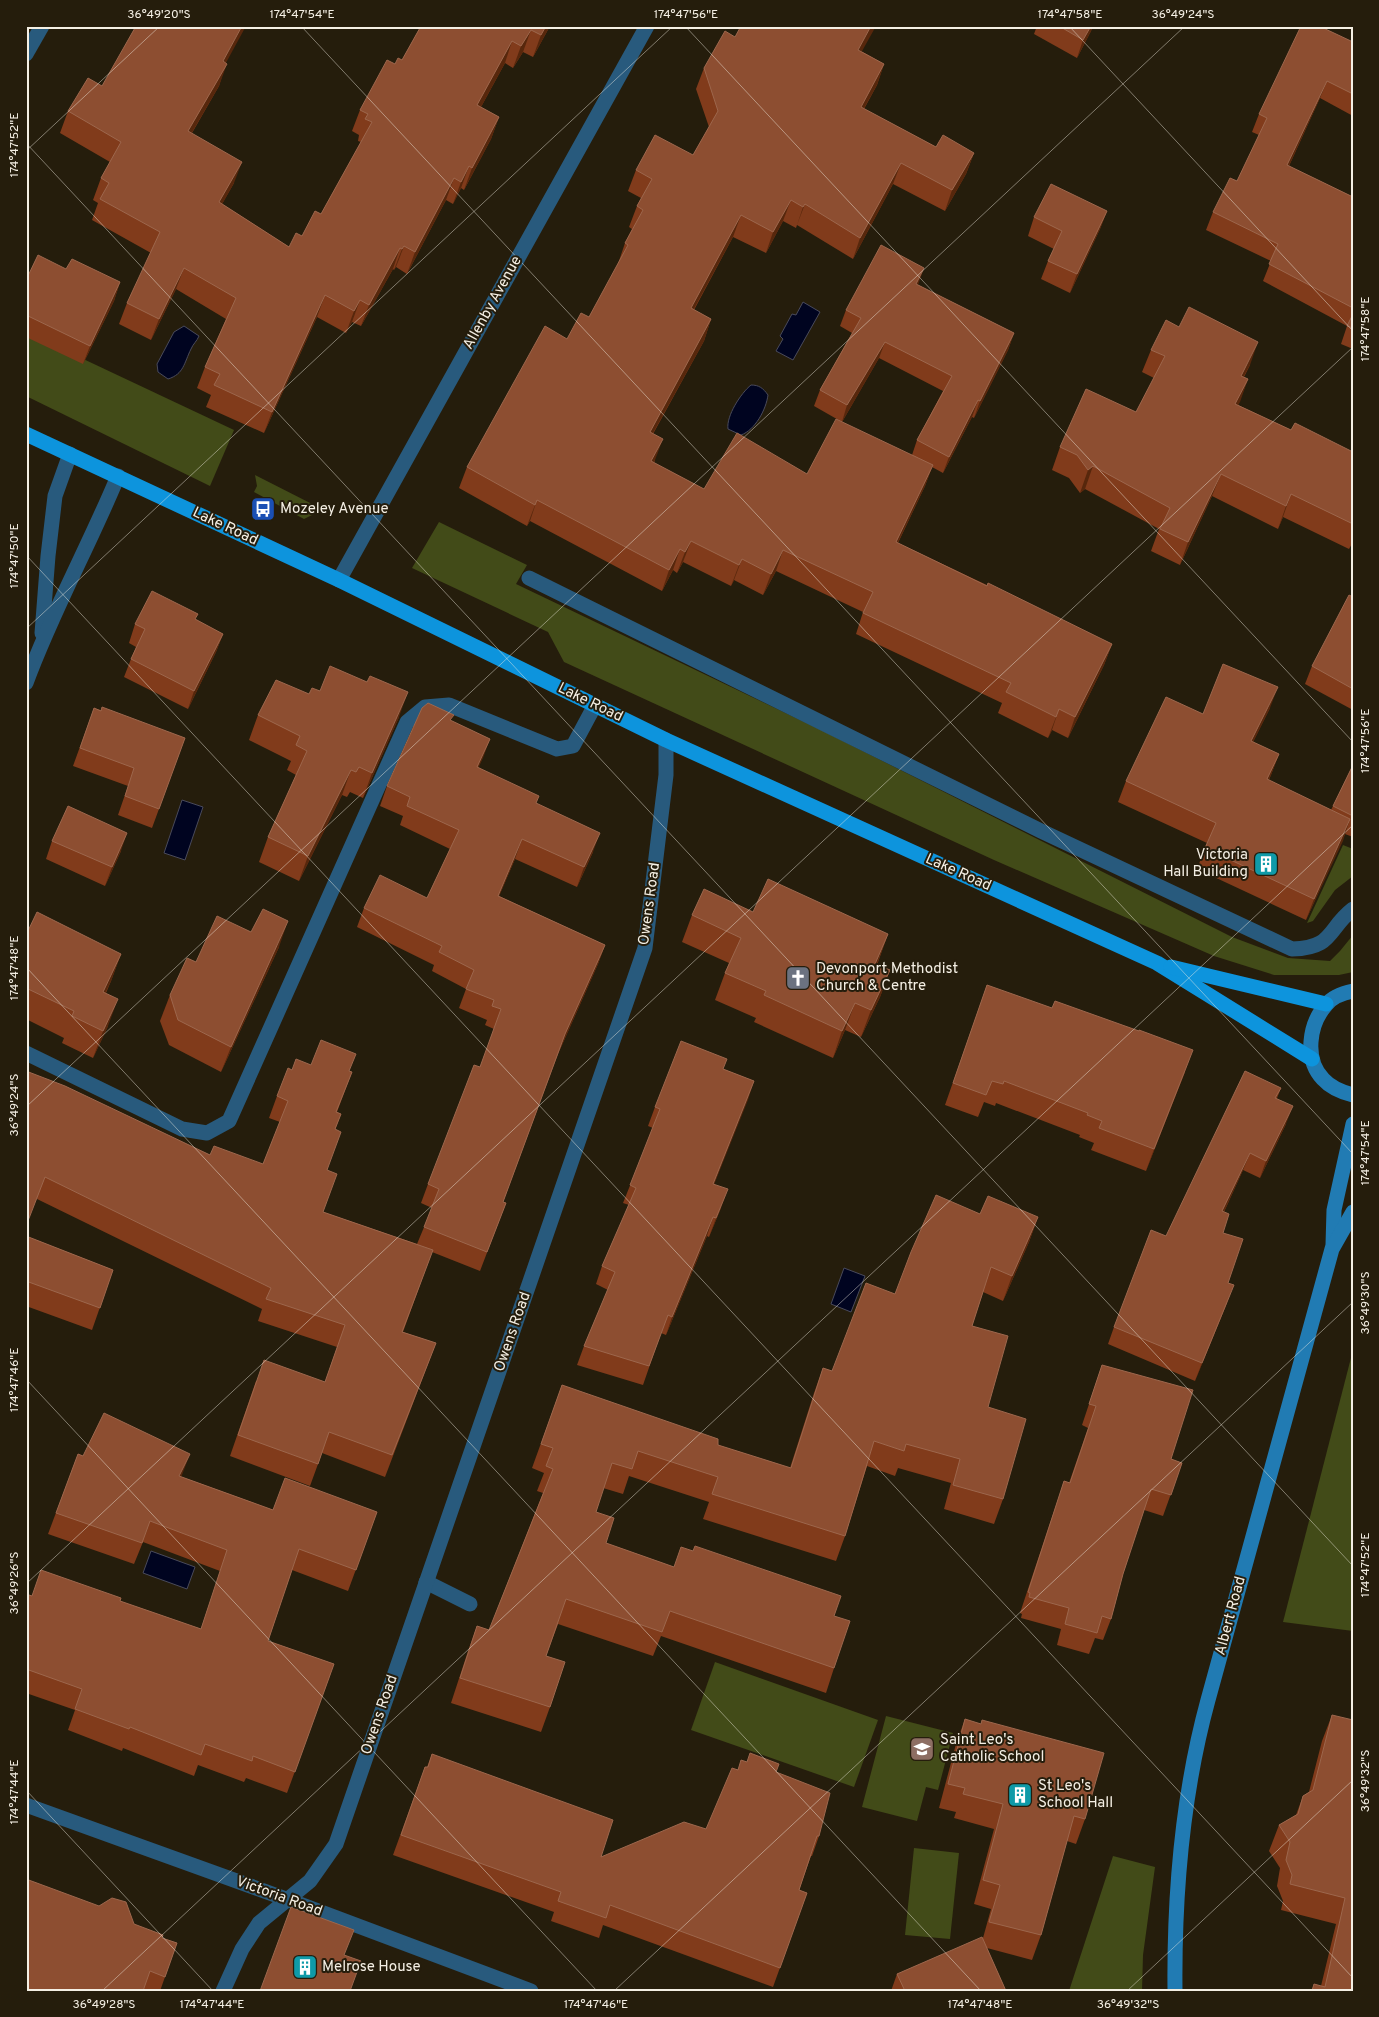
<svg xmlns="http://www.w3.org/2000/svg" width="1379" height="2017" viewBox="0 0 1379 2017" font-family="Overpass,sans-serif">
	<rect width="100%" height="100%" fill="#251d0c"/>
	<!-- green -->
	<g fill="#424b18">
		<polygon points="26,332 234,430 210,486 26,396"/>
		<polygon points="255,475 316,506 312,515 304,519 254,492 257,486"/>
		<polygon points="439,522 527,565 516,584 821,730 1232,937 1288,958 1330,961 1340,951 1353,935 1353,972 1339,975 1274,975 1214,956 994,860 564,662 548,632 412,568"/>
		<polygon points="1343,845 1353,849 1353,876 1335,890 1313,921 1307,923"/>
		<polygon points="1353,1350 1353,1631 1283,1622"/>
		<polygon points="715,1662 878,1720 854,1787 691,1730"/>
		<polygon points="886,1716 953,1733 938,1790 926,1787 917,1821 862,1807"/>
		<polygon points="914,1848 959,1853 950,1939 905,1935"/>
		<polygon points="1113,1856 1155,1867 1143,1955 1142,1991 1069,1991"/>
	</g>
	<!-- water -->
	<g fill="#000420" stroke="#494a5b">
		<polygon points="803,302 820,312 793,360 776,351 783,339 780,336 792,314 796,315"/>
		<path d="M184,326L199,336C197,341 193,344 191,349C184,363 184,374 168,379L158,372L157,364L174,332Z"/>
		<path d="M751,385C759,385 763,388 768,395C766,410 755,430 741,435L728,429C726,416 741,393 751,385Z"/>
		<polygon points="182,800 203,807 185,860 164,853"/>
		<polygon points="844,1268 865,1276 851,1312 831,1304"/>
		<polygon points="151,1551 195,1567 187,1589 143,1573"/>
	</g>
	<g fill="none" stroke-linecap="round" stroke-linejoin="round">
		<!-- lane -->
		<g stroke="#285a7d" stroke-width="15">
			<path d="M529,578L1041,831L1292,949C1334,948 1327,929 1353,909"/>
			<polyline points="26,1053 182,1129 207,1133 229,1121 407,722 425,707 449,705 557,749 573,746 595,705"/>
			<polyline points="426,1582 470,1604"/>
		</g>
		<!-- street -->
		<g stroke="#285a7d" stroke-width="15">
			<polyline points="26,54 42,26"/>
			<polyline points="339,580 647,26"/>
			<polyline points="42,633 48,556 55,496 70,454"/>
			<path d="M26,683C52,612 89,546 118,476"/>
			<polyline points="26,1805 289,1900 531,1991"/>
			<polyline points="223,1991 242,1949 259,1923 310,1881 336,1844 645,948 666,775 666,740"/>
		</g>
		<!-- secondary -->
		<g stroke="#217bb3" stroke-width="15">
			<path d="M1353,991C1343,993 1332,997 1326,1005C1309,1024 1304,1059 1323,1079C1331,1088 1341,1092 1353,1095"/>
			<polyline points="1333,1245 1334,1210 1353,1124"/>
			<path d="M1175,1991C1174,1892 1182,1795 1208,1700L1332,1249L1353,1212"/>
		</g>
		<!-- primary -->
		<g stroke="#0d94dd" stroke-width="15">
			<polyline points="26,434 339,580 666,740 1157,963 1312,1059"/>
			<polyline points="1171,967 1326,1004"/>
		</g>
	</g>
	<!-- wall -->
	<g fill="#813b1b">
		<polygon points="421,26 550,26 533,57 523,52 513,68 505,63 481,107 499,117 491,139 464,190 461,188 453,204 446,200 407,274 396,267 394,270 393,269 361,326 352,322 346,333 317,317 264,433 206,407 211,395 197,388 205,367 226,319 176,289 151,340 119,324 127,303 151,253 92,220 98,203 93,200 101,178 110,162 60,133 68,111 226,63 219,86 192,133 234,183 222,204 289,247 302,236 321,214 361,142 358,141 359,135 352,131 360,110 395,64 402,60"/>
		<polygon points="1037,26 1093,26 1091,31 1077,58 1034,34"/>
		<polygon points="735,37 861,51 884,64 877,85 864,109 936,147 974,153 966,174 945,211 893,184 853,259 797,225 796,228 783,221 766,253 733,237 694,310 711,319 704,341 653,434 655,460 654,463 704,489 807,474 912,455 917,440 943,391 879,358 842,422 814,406 820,390 852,333 840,326 846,310 918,285 1014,333 1008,350 974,418 972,417 943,473 932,467 925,486 898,543 1112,644 1104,665 1068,738 1052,730 1048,738 998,713 1002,703 856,634 863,612 776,571 763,595 734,580 731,586 683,562 677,573 673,570 662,591 530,521 527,526 459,488 467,467 567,339 589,317 618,264 625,243 632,229 629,227 637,206 641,198 628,191 636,170 693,155 709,127 696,89 704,68"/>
		<polygon points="1353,42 1353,116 1320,98 1289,166 1353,197 1353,349 1341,344 1347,326 1263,281 1271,261 1206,230 1213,212 1237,181 1259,135 1252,132 1259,114"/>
		<polygon points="1107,211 1100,229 1070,293 1041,279 1048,261 1054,249 1028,236 1034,217"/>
		<polygon points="66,269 120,282 114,301 83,364 26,337 26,280"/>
		<polygon points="1151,350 1250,365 1244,377 1248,379 1238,405 1291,430 1353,452 1353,542 1349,549 1283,517 1278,529 1212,496 1180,565 1151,551 1159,529 1085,489 1080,493 1069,478 1052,470 1060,447 1136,412 1154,378 1142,372"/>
		<polygon points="1353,597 1353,710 1305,684 1312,666"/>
		<polygon points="196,620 223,634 216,652 188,709 124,677 131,659 136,647 129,643 135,624"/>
		<polygon points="320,691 399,717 363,798 350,792 347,797 342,795 299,881 259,862 268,837 296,775 287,770 291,761 249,740 258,715"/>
		<polygon points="94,708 185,738 152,828 118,815 128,786 73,766"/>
		<polygon points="1270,708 1253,742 1279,754 1269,780 1331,810 1353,765 1353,837 1345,834 1306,920 1197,869 1207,843 1118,802 1126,781 1203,714"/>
		<polygon points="451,721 490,739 478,767 536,803 593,852 577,887 515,859 499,896 605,945 598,964 558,1054 503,1202 506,1203 480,1271 432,1252 403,1332 436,1343 385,1477 322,1453 310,1486 230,1456 256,1381 325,1382 337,1347 258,1321 262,1309 37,1199 26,1071 210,1155 263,1164 280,1122 269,1118 277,1096 292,1070 311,1065 352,1072 337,1112 341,1114 335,1130 327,1170 323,1212 417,1244 432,1208 421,1203 428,1184 480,1067 494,1029 485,1025 487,1020 459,1008 466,989 432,971 434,965 357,927 364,908 427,898 450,849 400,825 403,816 380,806 387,786"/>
		<polygon points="52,841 121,851 105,886 46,859"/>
		<polygon points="753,912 888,934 877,965 890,970 880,997 861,1037 845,1030 833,1058 754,1022 756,1018 715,1000 725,973 729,963 682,942 692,915"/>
		<polygon points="251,932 279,947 221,1072 169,1045 160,1021 170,995 196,962"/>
		<polygon points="26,935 121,954 111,981 106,993 108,1026 93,1058 62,1043 64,1038 26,1019"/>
		<polygon points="987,985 1185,1072 1146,1171 1091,1150 1094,1143 1079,1137 1080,1135 996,1103 995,1106 984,1102 978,1117 945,1105"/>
		<polygon points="723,1069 754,1081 714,1184 721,1208 709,1237 707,1236 666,1335 661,1333 643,1385 577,1365 584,1346 608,1290 596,1284 602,1266 629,1205 623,1203 653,1128 648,1126 655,1107"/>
		<polygon points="1281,1088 1277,1098 1286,1124 1260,1178 1243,1170 1224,1212 1223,1233 1228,1283 1227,1303 1195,1381 1108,1344 1114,1327 1166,1236"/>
		<polygon points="980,1214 1038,1217 1029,1242 1003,1301 983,1292 972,1326 988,1407 1003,1499 994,1524 944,1509 951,1483 898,1468 895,1476 867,1466 845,1536 836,1561 703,1519 709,1502 629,1476 623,1494 603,1488 596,1512 606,1543 674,1567 834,1616 834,1668 826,1693 661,1636 653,1656 558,1624 546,1656 550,1707 541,1732 451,1703 468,1651 477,1626 489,1630 543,1493 537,1491 544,1473 532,1468 562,1385 718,1445 790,1468 814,1393 823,1368 832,1371 895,1294"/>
		<polygon points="26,1236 113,1270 92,1330 26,1306"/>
		<polygon points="1102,1365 1171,1459 1182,1463 1163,1516 1144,1510 1123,1574 1111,1619 1103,1640 1095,1638 1089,1654 1057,1645 1061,1629 1021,1618 1022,1614 1020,1613 1064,1481 1069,1483 1088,1428 1082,1425"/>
		<polygon points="78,1454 83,1456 182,1477 273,1510 377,1512 348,1591 292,1570 268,1641 334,1664 287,1793 246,1778 244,1782 198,1765 194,1776 123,1748 122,1751 68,1730 75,1710 26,1693 26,1594 32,1596 120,1601 201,1629 220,1571 143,1542 134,1564 48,1534"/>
		<polygon points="1332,1715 1353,1991 1311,1991 1314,1984 1321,1986 1336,1924 1281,1910 1283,1901 1277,1886 1280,1868 1269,1851 1279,1825 1296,1815 1303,1796 1309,1792 1322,1741"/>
		<polygon points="965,1719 1085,1819 1076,1844 1067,1841 1041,1935 1032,1960 987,1948 1006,1991 891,1991 897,1974 983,1938 991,1909 974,1904 994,1829 954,1818 956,1812 939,1808 956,1744"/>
		<polygon points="432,1754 601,1857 706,1829 737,1770 747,1762 777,1772 819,1836 812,1856 811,1856 799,1890 807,1893 773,1987 603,1925 599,1938 551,1921 554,1912 393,1855 425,1767 427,1767"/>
		<polygon points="134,1924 162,1938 177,1943 160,1991 26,1991"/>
	</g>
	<!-- shaded-wall -->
	<g fill="#57270c">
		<polygon points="242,26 246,26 215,83 223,61"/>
		<polygon points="546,26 550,26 533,57 541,35"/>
		<polygon points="871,26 876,26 851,71 858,50"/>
		<polygon points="1091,26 1093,26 1091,31 1077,58 1083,40"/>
		<polygon points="531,30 523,52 513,68 521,46"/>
		<polygon points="512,41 505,63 470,127 477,105"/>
		<polygon points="227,64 219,86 180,153 188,131"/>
		<polygon points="884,64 877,85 853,128 861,107"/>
		<polygon points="1327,81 1320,98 1281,183 1287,165"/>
		<polygon points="499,117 491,139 464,190 472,168"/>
		<polygon points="974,153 966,174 945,211 952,190"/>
		<polygon points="242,162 234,183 211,224 219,202"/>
		<polygon points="901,163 893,184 853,259 860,238"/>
		<polygon points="469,166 461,188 453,204 461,182"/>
		<polygon points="454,178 446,200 407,274 415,252"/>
		<polygon points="791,200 783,221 766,253 773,232"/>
		<polygon points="805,204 797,225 796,228 803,207"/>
		<polygon points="1107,211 1100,229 1070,293 1077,274"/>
		<polygon points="741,215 733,237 683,329 691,308"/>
		<polygon points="404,246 396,267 394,270 402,249"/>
		<polygon points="400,248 393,269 361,326 369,305"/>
		<polygon points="184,268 176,289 151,340 159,319"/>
		<polygon points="924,268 918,285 916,284"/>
		<polygon points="120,282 114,301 83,364 90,346"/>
		<polygon points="325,295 317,317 264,433 272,412"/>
		<polygon points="360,300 352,322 346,333 354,311"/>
		<polygon points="711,319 704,341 642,453 650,432"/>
		<polygon points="1014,333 1008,350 974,418 980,401"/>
		<polygon points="885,342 879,358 842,422 847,405"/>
		<polygon points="1258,342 1250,365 1232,398 1241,376"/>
		<polygon points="1248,379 1240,402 1227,426 1235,404"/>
		<polygon points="978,400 972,417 943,473 949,457"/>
		<polygon points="663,439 655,460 643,482 651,461"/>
		<polygon points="933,465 925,486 888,563 896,542"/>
		<polygon points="1093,466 1085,489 1080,493 1088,470"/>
		<polygon points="1221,474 1212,496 1180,565 1188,542"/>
		<polygon points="1291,494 1283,517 1278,529 1286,506"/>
		<polygon points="537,500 530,521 527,526 535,505"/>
		<polygon points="691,541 683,562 677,573 685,552"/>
		<polygon points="680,549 673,570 662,591 669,570"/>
		<polygon points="783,550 776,571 763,595 771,574"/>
		<polygon points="742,559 734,580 731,586 739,565"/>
		<polygon points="223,634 216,652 188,709 194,691"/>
		<polygon points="1112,644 1104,665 1068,738 1075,717"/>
		<polygon points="1278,687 1270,708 1243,762 1251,741"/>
		<polygon points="408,692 399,717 363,798 372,773"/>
		<polygon points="1059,709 1052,730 1048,738 1056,717"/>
		<polygon points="490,739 483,758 470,786 477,767"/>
		<polygon points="1279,754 1271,775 1259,800 1267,779"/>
		<polygon points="351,770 342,795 299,881 308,856"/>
		<polygon points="1350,819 1343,841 1306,920 1314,899"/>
		<polygon points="127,833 121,851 105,886 112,867"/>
		<polygon points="600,833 593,852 577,887 584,867"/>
		<polygon points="522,839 515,859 491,915 498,896"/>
		<polygon points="288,921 279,947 221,1072 231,1047"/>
		<polygon points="888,934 878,961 865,991 875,964"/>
		<polygon points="605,945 598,964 558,1054 565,1034"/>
		<polygon points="121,954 111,981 93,1019 103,992"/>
		<polygon points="890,970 880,997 861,1037 871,1010"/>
		<polygon points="118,999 108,1026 93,1058 103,1031"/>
		<polygon points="855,1003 845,1030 833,1058 842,1031"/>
		<polygon points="1193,1050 1185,1072 1146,1171 1154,1149"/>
		<polygon points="754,1081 748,1100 707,1202 713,1184"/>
		<polygon points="1293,1106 1286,1124 1260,1178 1266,1161"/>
		<polygon points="1250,1153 1243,1170 1216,1229 1222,1211"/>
		<polygon points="728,1189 721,1208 709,1237 716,1218"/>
		<polygon points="713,1217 707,1236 666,1335 672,1317"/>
		<polygon points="1038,1217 1029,1242 1003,1301 1012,1276"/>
		<polygon points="1234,1285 1227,1303 1195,1381 1202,1363"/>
		<polygon points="190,1454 182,1475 172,1497 179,1476"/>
	</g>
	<!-- building -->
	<g fill="#8d4e31" stroke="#9d674d">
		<polygon points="136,26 242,26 223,61 227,64 188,131 242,162 219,202 289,247 296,233 302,236 315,211 321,214 372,122 365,119 368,114 360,110 387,60 395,64 398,58 402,60 421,26 546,26 541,35 531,30 521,46 512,41 477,105 499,117 472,168 469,166 461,182 454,178 415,252 404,246 402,249 400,248 369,305 360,300 354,311 325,295 272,412 214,385 220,374 205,367 236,298 184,268 159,319 127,303 160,232 100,199 109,183 101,178 121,142 68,111 88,78 102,86"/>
		<polygon points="741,26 871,26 858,50 884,64 861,107 936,147 943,135 974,153 952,190 901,163 860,238 805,204 803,207 791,200 773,232 741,215 691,308 711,319 650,432 663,439 651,461 704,489 737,433 807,474 836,419 933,465 896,542 987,586 988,583 1112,644 1075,717 1059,709 1056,717 1006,692 1011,683 863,613 873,592 783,550 771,574 742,559 739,565 691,541 685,552 680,549 669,570 537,500 535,505 467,467 545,326 567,339 581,313 589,317 628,245 625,243 643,210 637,206 652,179 636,170 655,135 693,155 718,111 704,68 725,31 735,37"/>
		<polygon points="1059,26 1091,26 1083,40"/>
		<polygon points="1301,26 1319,26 1353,42 1353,94 1327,81 1287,165 1353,197 1353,308 1269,264 1278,244 1213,212 1230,178 1237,181 1267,118 1259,114"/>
		<polygon points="1051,184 1107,211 1077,274 1048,261 1062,231 1034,217"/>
		<polygon points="881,245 924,268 916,284 1014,333 980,401 978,400 949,457 917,440 952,376 885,342 847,405 820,390 861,318 846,310"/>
		<polygon points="38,255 66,269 72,259 120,282 90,346 26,315 26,280"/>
		<polygon points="1189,307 1258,342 1241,376 1248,379 1235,404 1291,430 1295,423 1353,452 1353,524 1291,494 1286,506 1221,474 1188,542 1160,529 1170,508 1093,466 1088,470 1077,455 1060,447 1086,389 1136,412 1165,356 1151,350 1166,320 1179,327"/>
		<polygon points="1353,314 1353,328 1347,326"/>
		<polygon points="152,591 198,614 195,619 223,634 194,691 131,659 145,629 135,624"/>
		<polygon points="1349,595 1353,597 1353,689 1312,666"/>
		<polygon points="1223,664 1278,687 1251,741 1279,754 1267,779 1350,819 1314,899 1205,848 1216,823 1126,781 1166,697 1203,714"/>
		<polygon points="330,666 367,682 370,676 408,692 372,773 359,767 356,772 351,770 308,856 268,837 307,751 296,745 300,736 258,715 276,680 309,694 312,688 320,691"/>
		<polygon points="428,703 454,715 450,720 490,739 477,767 539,796 536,803 600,833 584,867 522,839 498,896 605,945 565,1034 503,1202 506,1203 487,1252 424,1227 439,1189 428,1184 474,1065 480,1067 501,1009 492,1006 494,1000 466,989 474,970 439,952 442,946 364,908 380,875 427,898 459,830 407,806 410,797 387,786 422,708"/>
		<polygon points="102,707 185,738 159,809 125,796 134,768 80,748 94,708 101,711"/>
		<polygon points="1353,765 1353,816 1333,806"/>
		<polygon points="68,806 127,833 112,867 52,841"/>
		<polygon points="768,879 888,934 875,964 890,970 871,1010 855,1003 842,1031 764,995 766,991 725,973 741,938 692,915 704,889 753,912"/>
		<polygon points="263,909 288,921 231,1047 178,1020 170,995 187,958 196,962 217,916 251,932"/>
		<polygon points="37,912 121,954 103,992 118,999 103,1031 72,1016 74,1011 26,988 26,935"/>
		<polygon points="987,985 1052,1008 1055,1001 1139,1031 1139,1030 1193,1050 1154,1149 1099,1128 1102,1121 1087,1115 1088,1113 1004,1081 1003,1084 992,1081 986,1095 953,1083"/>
		<polygon points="321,1040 356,1054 349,1071 352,1072 336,1112 341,1114 335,1129 341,1132 327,1170 337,1174 323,1212 433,1250 402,1332 436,1343 392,1455 329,1432 318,1464 238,1435 264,1360 325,1382 345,1325 266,1299 271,1288 45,1177 26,1226 26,1071 65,1086 210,1155 214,1146 263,1164 288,1101 277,1096 288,1068 292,1070 296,1059 311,1065"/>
		<polygon points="681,1041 727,1059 723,1069 754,1081 713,1184 728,1189 716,1218 713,1217 672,1317 668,1315 649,1366 584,1346 615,1272 602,1266 636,1188 630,1185 660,1109 655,1107"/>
		<polygon points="1245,1071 1281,1088 1275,1098 1293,1106 1266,1161 1250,1153 1222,1211 1229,1214 1223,1233 1243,1239 1228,1283 1234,1285 1202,1363 1114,1327 1151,1230 1166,1236"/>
		<polygon points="936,1195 980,1214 988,1196 1038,1217 1012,1276 991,1267 972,1326 1008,1336 988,1407 1026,1419 1003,1499 953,1485 960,1459 906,1444 904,1451 874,1441 845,1536 712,1494 718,1477 638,1451 632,1469 612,1463 596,1512 614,1518 606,1543 674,1567 681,1547 693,1551 695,1546 841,1596 834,1616 850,1621 834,1668 670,1611 662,1632 566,1599 546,1656 565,1662 550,1707 460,1678 477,1626 489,1630 553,1469 546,1466 553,1448 541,1444 562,1385 718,1439 718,1445 791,1468 823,1368 832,1371 866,1283 895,1294 911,1252"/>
		<polygon points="26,1236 113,1270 100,1308 26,1281"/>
		<polygon points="1102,1365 1193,1390 1171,1459 1182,1463 1171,1495 1151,1489 1123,1574 1111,1619 1102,1616 1097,1633 1065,1624 1069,1608 1029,1597 1030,1593 1028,1592 1064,1481 1070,1483 1096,1406 1089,1404"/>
		<polygon points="104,1413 190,1454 179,1476 273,1510 285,1478 377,1512 356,1570 299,1549 268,1641 334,1664 295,1772 253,1756 252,1761 205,1744 201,1755 130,1727 129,1729 75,1709 82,1689 26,1669 26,1594 32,1596 41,1570 121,1598 120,1601 201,1629 227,1550 150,1521 142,1543 56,1513 78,1454 83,1456"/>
		<polygon points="1332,1715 1353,1720 1353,1991 1312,1991 1314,1984 1325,1987 1345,1898 1290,1884 1292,1875 1286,1860 1290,1842 1279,1825 1298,1814 1303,1796 1313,1790"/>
		<polygon points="965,1719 981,1724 982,1720 1104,1753 1085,1819 1074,1816 1041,1935 989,1922 1000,1885 983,1880 1003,1804 963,1794 965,1788 948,1784"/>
		<polygon points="750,1753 779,1764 776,1772 830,1793 819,1836 817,1836 799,1890 807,1893 780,1968 610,1905 606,1918 558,1901 561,1892 401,1835 425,1767 428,1767 432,1754 613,1820 601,1857 684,1822 706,1829 732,1768 738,1770 741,1760 747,1762"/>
		<polygon points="26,1879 99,1906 112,1898 126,1902 134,1924 163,1935 162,1938 177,1943 165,1977 150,1971 143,1991 26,1991"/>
		<polygon points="291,1907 354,1930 344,1955 361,1961 350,1991 260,1991"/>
		<polygon points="982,1937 1006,1991 905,1991 897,1974"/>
	</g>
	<!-- ticks -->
	<path fill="none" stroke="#f4efe4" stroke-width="1" stroke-opacity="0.45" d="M301,26L1353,1154M685,26L1353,742M1069,26L1353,331M26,143L1353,1566M26,151L160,26M26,555L1353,1978M26,629L673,26M26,967L981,1991M26,1107L1185,26M26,1379L597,1991M26,1584L1353,347M26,1790L213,1991M102,1991L1353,825M614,1991L1353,1302M1127,1991L1353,1780"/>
	<!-- icons -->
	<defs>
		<symbol id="bus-square" viewBox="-11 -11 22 22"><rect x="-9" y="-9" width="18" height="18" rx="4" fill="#1a4fb4" stroke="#251d0c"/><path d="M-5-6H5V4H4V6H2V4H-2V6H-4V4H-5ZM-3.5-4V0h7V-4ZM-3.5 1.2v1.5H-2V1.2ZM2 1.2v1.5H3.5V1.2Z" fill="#fff"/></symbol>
		<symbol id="building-square" viewBox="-11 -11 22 22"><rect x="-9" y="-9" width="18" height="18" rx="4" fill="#0f9aa8" stroke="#251d0c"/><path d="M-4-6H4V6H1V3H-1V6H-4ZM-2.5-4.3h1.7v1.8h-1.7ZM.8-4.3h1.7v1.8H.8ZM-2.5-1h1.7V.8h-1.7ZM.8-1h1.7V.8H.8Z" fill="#fff"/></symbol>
		<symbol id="church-square" viewBox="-11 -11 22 22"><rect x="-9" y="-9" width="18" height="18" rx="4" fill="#6b7280" stroke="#251d0c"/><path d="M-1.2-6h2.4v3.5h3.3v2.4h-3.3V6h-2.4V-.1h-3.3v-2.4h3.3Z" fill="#fff"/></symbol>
		<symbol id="school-square" viewBox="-11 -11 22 22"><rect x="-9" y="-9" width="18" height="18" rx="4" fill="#8d6e63" stroke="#251d0c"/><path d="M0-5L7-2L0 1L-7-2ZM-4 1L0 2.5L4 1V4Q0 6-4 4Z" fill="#fff"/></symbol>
	</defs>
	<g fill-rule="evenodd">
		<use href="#bus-square" x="249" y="495" width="28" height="28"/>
		<use href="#building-square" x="1252" y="850" width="28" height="28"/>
		<use href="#church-square" x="784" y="964" width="28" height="28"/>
		<use href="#school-square" x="908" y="1735" width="28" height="28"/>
		<use href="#building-square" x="1006" y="1781" width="28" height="28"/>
		<use href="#building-square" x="291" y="1953" width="28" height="28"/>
	</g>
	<g text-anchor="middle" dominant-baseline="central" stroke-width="4" stroke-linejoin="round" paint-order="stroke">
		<!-- street labels -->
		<g font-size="15" fill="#f4efe4" stroke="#251d0c">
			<text transform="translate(493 303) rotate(-61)">Allenby Avenue</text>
			<text transform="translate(225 527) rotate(25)">Lake Road</text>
			<text transform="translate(590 703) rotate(26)">Lake Road</text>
			<text transform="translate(958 873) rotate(24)">Lake Road</text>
			<text transform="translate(650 904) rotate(-82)">Owens Road</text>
			<text transform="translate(513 1332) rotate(-71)">Owens Road</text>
			<text transform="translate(1231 1616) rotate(-75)">Albert Road</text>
			<text transform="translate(380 1715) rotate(-71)">Owens Road</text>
			<text transform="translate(279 1897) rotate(20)">Victoria Road</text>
		</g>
		<!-- poi labels -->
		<g font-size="15" fill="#f4efe4" stroke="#251d0c" text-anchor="start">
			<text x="280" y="509">Mozeley Avenue</text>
			<text x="1248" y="855" text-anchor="end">Victoria<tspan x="1248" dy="17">Hall Building</tspan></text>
			<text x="816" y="969">Devonport Methodist<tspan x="816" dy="17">Church &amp; Centre</tspan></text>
			<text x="940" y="1740">Saint Leo's<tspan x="940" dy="17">Catholic School</tspan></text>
			<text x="1038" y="1786">St Leo's<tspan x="1038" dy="17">School Hall</tspan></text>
			<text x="322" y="1967">Melrose House</text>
		</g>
	</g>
	<!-- border -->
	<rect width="1379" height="2017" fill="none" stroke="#251d0c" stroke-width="55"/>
	<rect x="28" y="28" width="1324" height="1962" fill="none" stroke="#f4efe4" stroke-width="2"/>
	<g font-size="12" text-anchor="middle" fill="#f4efe4">
		<text x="159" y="18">36°49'20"S</text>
		<text x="302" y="18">174°47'54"E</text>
		<text x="686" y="18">174°47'56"E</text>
		<text x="1070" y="18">174°47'58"E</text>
		<text x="1183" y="18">36°49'24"S</text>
		<text transform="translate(14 145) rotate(-90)" y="4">174°47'52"E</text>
		<text transform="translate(1365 329) rotate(-90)" y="4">174°47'58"E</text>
		<text transform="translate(14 556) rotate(-90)" y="4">174°47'50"E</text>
		<text transform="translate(1365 741) rotate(-90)" y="4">174°47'56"E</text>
		<text transform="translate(14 968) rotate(-90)" y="4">174°47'48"E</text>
		<text transform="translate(14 1105) rotate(-90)" y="4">36°49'24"S</text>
		<text transform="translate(1365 1153) rotate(-90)" y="4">174°47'54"E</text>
		<text transform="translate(1365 1303) rotate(-90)" y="4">36°49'30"S</text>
		<text transform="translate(14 1380) rotate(-90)" y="4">174°47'46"E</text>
		<text transform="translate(1365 1565) rotate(-90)" y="4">174°47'52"E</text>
		<text transform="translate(14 1583) rotate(-90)" y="4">36°49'26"S</text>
		<text transform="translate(1365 1781) rotate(-90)" y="4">36°49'32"S</text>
		<text transform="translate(14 1792) rotate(-90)" y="4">174°47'44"E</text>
		<text x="104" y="2008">36°49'28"S</text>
		<text x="212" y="2008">174°47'44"E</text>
		<text x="596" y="2008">174°47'46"E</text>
		<text x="980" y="2008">174°47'48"E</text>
		<text x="1128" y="2008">36°49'32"S</text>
	</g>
</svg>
